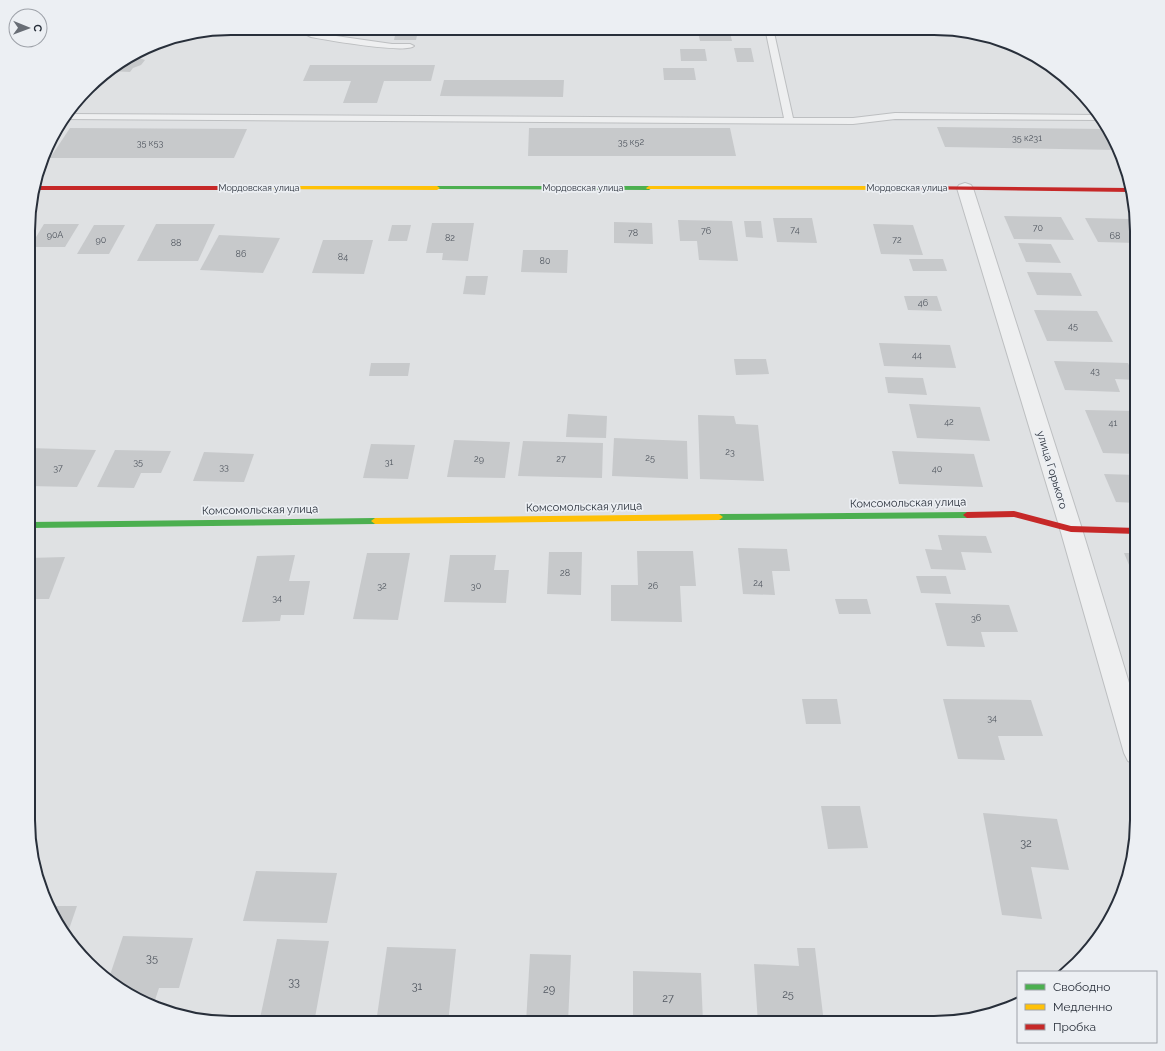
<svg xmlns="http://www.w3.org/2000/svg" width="1165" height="1051" viewBox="0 0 1165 1051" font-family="Raleway,sans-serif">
	<rect width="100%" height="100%" fill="#dfe1e3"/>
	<!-- building -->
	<g fill="#c7c9cb">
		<polygon points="231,28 250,28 247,34 199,34"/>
		<polygon points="366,28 461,28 460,31 418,31 416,40 394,40 396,31 365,31"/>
		<polygon points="470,28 578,28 578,36 469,35"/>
		<polygon points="697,28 740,28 741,33 730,33 732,41 700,41"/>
		<polygon points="734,48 751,48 754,62 737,62"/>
		<polygon points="680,49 705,49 707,61 681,61"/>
		<polygon points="140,54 142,54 139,58 145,60 141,65 133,68 130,72 109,71"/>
		<polygon points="310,65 435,65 431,81 384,81 377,103 343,103 351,81 303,81"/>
		<polygon points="663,68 694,68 696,80 664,80"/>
		<polygon points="444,80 564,80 563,97 440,96"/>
		<polygon points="937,127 1106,129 1119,150 945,147"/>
		<polygon points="70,128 247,129 234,158 50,158"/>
		<polygon points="529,128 730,128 736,156 528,156"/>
		<polygon points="1004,216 1061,217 1074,240 1014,239"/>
		<polygon points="773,218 812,218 817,243 777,242"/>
		<polygon points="1085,218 1130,219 1137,230 1137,243 1098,242"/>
		<polygon points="678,220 732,221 738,261 699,260 697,241 680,241"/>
		<polygon points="744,221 761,221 763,238 746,237"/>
		<polygon points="614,222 652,223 653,244 614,243"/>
		<polygon points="432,223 474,223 468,261 442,260 443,253 426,253"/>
		<polygon points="44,224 79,224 65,247 30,247"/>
		<polygon points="156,224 215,224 198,261 137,261"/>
		<polygon points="873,224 913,225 923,255 881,254"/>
		<polygon points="94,225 125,225 109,254 77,254"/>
		<polygon points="392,225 411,225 407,241 388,241"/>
		<polygon points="219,235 280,238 263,273 200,270"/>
		<polygon points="323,240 373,240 364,274 312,273"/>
		<polygon points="1018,243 1051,244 1061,263 1026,262"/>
		<polygon points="523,250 568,250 567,273 521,272"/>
		<polygon points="909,259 943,259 947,271 913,271"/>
		<polygon points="1027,272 1071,273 1082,296 1037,295"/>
		<polygon points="466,276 488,276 485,295 463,294"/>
		<polygon points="904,296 937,296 942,311 908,310"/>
		<polygon points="1034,310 1097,311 1113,342 1047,341"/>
		<polygon points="879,343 950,345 956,368 884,366"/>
		<polygon points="734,359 766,359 769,374 736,375"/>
		<polygon points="1054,361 1128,363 1136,380 1115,379 1120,392 1065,390"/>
		<polygon points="371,363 410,363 408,376 369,376"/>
		<polygon points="885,377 923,378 927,395 888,393"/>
		<polygon points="909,404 980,407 990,441 917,438"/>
		<polygon points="1085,410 1137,411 1137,454 1103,453"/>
		<polygon points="568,414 607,416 606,438 566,437"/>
		<polygon points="698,415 734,416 736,424 758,425 764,481 700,479"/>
		<polygon points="614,438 687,441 688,479 612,476"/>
		<polygon points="454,440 510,442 505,478 447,477"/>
		<polygon points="523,441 603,443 602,478 518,476"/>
		<polygon points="371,444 415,445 408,479 363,478"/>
		<polygon points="29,448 96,450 77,487 29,486"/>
		<polygon points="115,450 171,451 161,473 141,473 134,488 97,487"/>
		<polygon points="892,451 974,454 983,487 899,484"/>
		<polygon points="204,452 254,454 244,482 193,481"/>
		<polygon points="1104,474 1137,475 1137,503 1116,502"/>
		<polygon points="938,535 986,536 992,553 961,552 966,570 931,569 925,549 942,550"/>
		<polygon points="738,548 787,549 790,571 772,571 775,595 743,594"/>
		<polygon points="637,551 693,551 696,586 680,586 682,622 611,621 611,585 638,585"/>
		<polygon points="549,552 582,552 581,595 547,594"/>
		<polygon points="367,553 410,553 398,620 353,619"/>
		<polygon points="1124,553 1137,553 1137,584"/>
		<polygon points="295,555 289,581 310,581 304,615 281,615 280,621 242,622 257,556"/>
		<polygon points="450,555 496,555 494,570 509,570 506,603 444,602"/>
		<polygon points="65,557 49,599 29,599 29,558"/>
		<polygon points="916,576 946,576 951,594 921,593"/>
		<polygon points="835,599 867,599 871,614 839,614"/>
		<polygon points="935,603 1009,605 1018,632 981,632 985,647 947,646"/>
		<polygon points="802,699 837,699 841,724 806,724"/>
		<polygon points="943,699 1031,700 1043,736 998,736 1005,760 958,759"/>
		<polygon points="821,806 860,806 868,848 828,849"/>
		<polygon points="983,813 1057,819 1069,870 1031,867 1042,919 1002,915"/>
		<polygon points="256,871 337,873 327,923 243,921"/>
		<polygon points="49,906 77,906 67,935"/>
		<polygon points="123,936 193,938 179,988 159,988 153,1006 142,1002 109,978"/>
		<polygon points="277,939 329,941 314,1023 259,1023"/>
		<polygon points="387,947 456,949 448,1023 376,1023"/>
		<polygon points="797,948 815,948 824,1023 758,1023 754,964 799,966"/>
		<polygon points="530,954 571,955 568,1023 526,1023"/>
		<polygon points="633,971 701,973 703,1023 633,1023"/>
	</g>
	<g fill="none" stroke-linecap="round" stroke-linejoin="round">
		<defs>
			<g id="lane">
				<path d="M307,28H315V33L392,44H410L414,46C406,54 327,40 311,37L307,35Z"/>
				<polygon points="765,28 773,28 793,118 853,118 895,113 1098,115 1101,120 895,119 853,124 64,119 68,114 784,118"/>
			</g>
			<polygon id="street" points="965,183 971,185 973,188 1082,529 1137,709 1137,765 1128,761 1124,753 1060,529 957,188 959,185"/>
		</defs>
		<!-- lane casing -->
		<use href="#lane" stroke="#bdbfc1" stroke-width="2"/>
		<!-- street casing -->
		<use href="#street" stroke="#bdbfc1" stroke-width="2"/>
		<!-- lane -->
		<use href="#lane" fill="#eeeff0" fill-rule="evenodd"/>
		<!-- street -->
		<use href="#street" fill="#eeeff0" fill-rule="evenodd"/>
		<!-- fast -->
		<g fill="#4caf50" fill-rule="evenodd">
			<polygon points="437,186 649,186 652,188 649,190 435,189 435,187"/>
			<polygon points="967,512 971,515 967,518 719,520 715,517 719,514"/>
			<polygon points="375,518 379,521 375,524 29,528 29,522"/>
		</g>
		<!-- slow -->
		<g fill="#ffc107" fill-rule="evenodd">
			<polygon points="233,186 437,186 440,188 437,190 231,189 231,187"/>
			<polygon points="649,186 910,186 913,188 910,190 647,189 646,188"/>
			<polygon points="719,514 723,517 719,520 375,524 371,521 375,518"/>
		</g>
		<!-- jam -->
		<g fill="#c62828" fill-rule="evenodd">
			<polygon points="36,186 233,186 236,188 233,190 35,190"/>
			<polygon points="910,186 1130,188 1130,192 908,189 907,188"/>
			<polygon points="1014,511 1071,526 1137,528 1137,534 1071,532 1014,517 967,518 963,515 967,512"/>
		</g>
	</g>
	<g text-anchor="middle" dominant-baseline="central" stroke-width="3.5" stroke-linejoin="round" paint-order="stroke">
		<!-- number labels -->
		<g font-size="9" fill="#50565f">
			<text x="1027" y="138">35 к231</text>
			<text x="631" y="142">35 к52</text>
			<text x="150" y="143">35 к53</text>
			<text x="1038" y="228">70</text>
			<text x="795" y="230">74</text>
			<text x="706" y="231">76</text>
			<text x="633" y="233">78</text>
			<text x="55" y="235">90А</text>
			<text x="1115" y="236">68</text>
			<text x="450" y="238">82</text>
			<text x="101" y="240">90</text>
			<text x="897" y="240">72</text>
			<text x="176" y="243">88</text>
			<text x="241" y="254">86</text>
			<text x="343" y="257">84</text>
			<text x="545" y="261">80</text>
			<text x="923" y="303">46</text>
			<text x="1073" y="326">45</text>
			<text x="917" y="355">44</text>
			<text x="1095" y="371">43</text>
			<text x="949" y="422">42</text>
			<text x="1113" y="423">41</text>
			<text x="730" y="452">23</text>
			<text x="650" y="458">25</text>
			<text x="479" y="459">29</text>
			<text x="561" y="459">27</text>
			<text x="138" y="462">35</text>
			<text x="389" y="462">31</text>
			<text x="224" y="467">33</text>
			<text x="58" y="468">37</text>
			<text x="937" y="469">40</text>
			<text x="565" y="573">28</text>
			<text x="758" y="583">24</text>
			<text x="382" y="586">32</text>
			<text x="476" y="586">30</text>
			<text x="653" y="586">26</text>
			<text x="277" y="598">34</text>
			<text x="976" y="618">36</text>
			<text x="992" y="718">34</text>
		</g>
		<!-- far-street labels -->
		<g font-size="9" fill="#282f3a" stroke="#eceff3">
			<text x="259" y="188">Мордовская улица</text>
			<text x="583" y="188">Мордовская улица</text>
			<text x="907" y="188">Мордовская улица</text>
		</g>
		<!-- street labels -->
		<g font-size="11" fill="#282f3a" stroke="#eceff3">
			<text transform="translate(1052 470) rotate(73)">улица Горького</text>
			<text transform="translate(908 503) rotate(-1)">Комсомольская улица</text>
			<text transform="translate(584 507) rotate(-1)">Комсомольская улица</text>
			<text transform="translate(260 510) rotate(-1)">Комсомольская улица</text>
		</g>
		<!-- near-number labels -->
		<g font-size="11" fill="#50565f">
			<text x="1026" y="843">32</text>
			<text x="152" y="958">35</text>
			<text x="294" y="982">33</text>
			<text x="417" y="986">31</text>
			<text x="549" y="989">29</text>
			<text x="788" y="994">25</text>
			<text x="668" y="998">27</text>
		</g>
	</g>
	<!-- crop -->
	<path d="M0 0H1165V1051H0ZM231 35H934A196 196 0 0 1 1130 231V820A196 196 0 0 1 934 1016H231A196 196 0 0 1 35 820V231A196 196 0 0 1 231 35Z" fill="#eceff3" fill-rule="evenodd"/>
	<path fill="none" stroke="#282f3a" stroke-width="2" d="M231 35H934A196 196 0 0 1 1130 231V820A196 196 0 0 1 934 1016H231A196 196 0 0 1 35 820V231A196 196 0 0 1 231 35Z"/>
	<!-- legend -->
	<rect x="1017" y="971" width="140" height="72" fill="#eceff3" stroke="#9ea2a9"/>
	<rect x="1025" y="984" width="20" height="6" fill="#4caf50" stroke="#9ea2a9"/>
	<text x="1053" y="991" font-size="12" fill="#282f3a">Свободно</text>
	<rect x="1025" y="1004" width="20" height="6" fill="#ffc107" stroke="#9ea2a9"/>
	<text x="1053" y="1011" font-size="12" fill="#282f3a">Медленно</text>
	<rect x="1025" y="1024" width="20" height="6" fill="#c62828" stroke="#9ea2a9"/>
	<text x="1053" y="1031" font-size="12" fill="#282f3a">Пробка</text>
	<!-- north arrow -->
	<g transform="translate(28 28) rotate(91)"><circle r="19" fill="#eceff3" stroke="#9ea2a9"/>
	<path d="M0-3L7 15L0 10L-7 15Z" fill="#686d75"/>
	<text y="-6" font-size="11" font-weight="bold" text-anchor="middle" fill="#282f3a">С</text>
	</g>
</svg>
